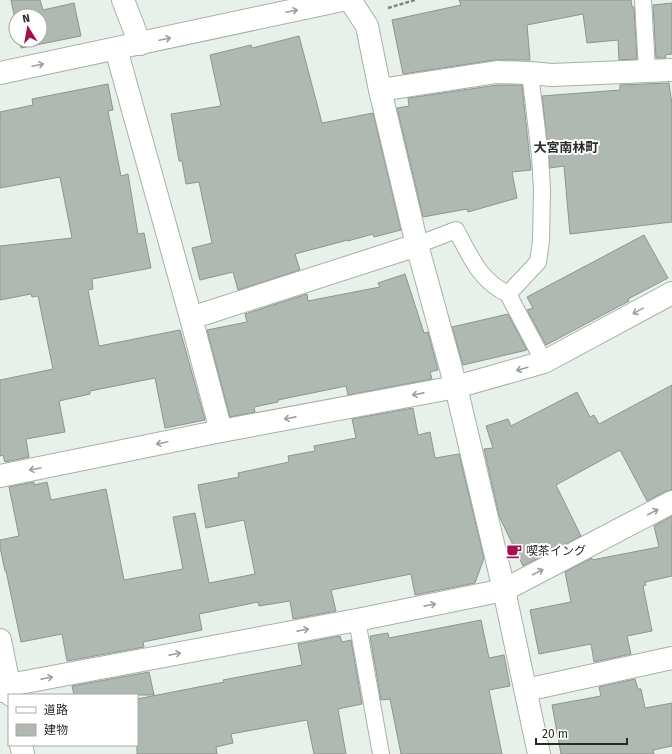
<svg xmlns="http://www.w3.org/2000/svg" width="672" height="754" viewBox="0 0 672 754" font-family="'Fira Sans','Noto Sans JP',sans-serif">
	<rect width="100%" height="100%" fill="#e7f0e9"/>
	<!-- building -->
	<g fill="#afb8b1" stroke="#8d958f">
		<polygon points="11,0 40,0 43,10 74,3 81,36 21,48 19,40 40,40 40,16 16,16 16,24"/>
		<polygon points="459,0 631,0 632,7 634,7 637,59 619,60 618,40 587,43 583,14 527,25 530,60 495,60 403,74 392,20 461,5"/>
		<polygon points="672,3 672,54 665,55 666,58 656,58 653,5"/>
		<polygon points="299,36 322,123 373,113 401,230 374,237 373,234 348,241 348,240 295,254 300,270 238,290 233,272 200,280 192,248 212,243 199,182 186,184 182,161 179,161 171,114 221,106 210,55 251,45 252,48"/>
		<polygon points="669,83 672,105 672,222 570,234 564,166 550,168 542,96 620,90 620,85"/>
		<polygon points="108,84 113,110 108,111 121,176 128,174 138,234 144,233 151,268 92,279 93,289 88,290 99,346 180,330 205,420 165,428 155,378 90,391 90,394 59,401 65,432 26,439 29,457 5,462 3,455 0,456 0,380 53,369 38,296 32,297 31,294 0,300 0,246 72,238 60,177 0,188 0,112 33,105 32,99"/>
		<polygon points="498,85 522,85 531,170 512,172 517,198 468,212 467,209 423,217 397,108 409,106 408,98"/>
		<polygon points="644,235 668,278 628,299 629,301 546,345 527,310 533,308 527,297"/>
		<polygon points="405,274 424,333 428,332 438,370 430,372 432,379 348,395 346,386 278,400 278,402 254,407 255,412 230,417 207,330 247,322 245,314 307,294 308,301 380,287 378,283"/>
		<polygon points="508,314 527,350 463,365 452,327"/>
		<polygon points="672,385 672,490 666,491 647,501 620,450 556,485 581,536 523,566 499,516 484,449 493,448 486,426 508,419 511,426 577,392 590,417 594,415 599,424"/>
		<polygon points="413,408 418,435 430,432 435,458 459,454 484,558 475,583 415,595 411,574 331,590 336,611 293,619 290,601 259,606 258,602 199,614 202,630 143,642 144,647 67,661 62,634 21,642 6,571 5,571 0,547 0,540 19,536 9,487 34,482 34,485 47,482 51,500 106,489 124,580 183,569 173,517 195,513 209,583 255,574 244,520 206,528 198,485 239,477 238,473 289,462 288,456 315,451 314,446 356,438 352,419"/>
		<polygon points="672,516 672,576 645,582 646,585 643,586 652,631 627,636 631,654 594,662 591,644 539,654 530,610 571,602 565,572 592,558 592,560 659,547 654,526"/>
		<polygon points="481,620 489,658 504,655 510,686 489,690 502,754 401,754 390,699 381,700 370,636 388,633 389,638"/>
		<polygon points="340,636 342,642 351,640 362,704 338,709 346,754 314,754 307,720 231,734 233,743 216,747 217,754 137,754 137,699 224,682 223,680 302,665 298,644"/>
		<polygon points="149,672 154,695 74,695 72,686"/>
		<polygon points="635,679 638,689 641,689 645,708 672,703 672,746 653,750 654,754 561,754 552,705 601,696 599,687"/>
	</g>
	<g fill="none" stroke-linecap="round" stroke-linejoin="round">
		<defs>
			<g id="lane">
				<polyline points="643,0 647,71"/>
				<path d="M417,245L456,230C471,257 479,280 508,294L544,362"/>
				<polyline points="508,294 538,262 541,241 542,190 540,156 530,73"/>
				<polyline points="357,620 381,754"/>
			</g>
			<g id="street">
				<polyline points="123,0 140,44"/>
				<polyline points="350,0 367,26 380,90 417,245 456,387 504,590 539,754"/>
				<polyline points="116,49 191,318 221,431"/>
				<polyline points="0,73 342,0"/>
				<polyline points="380,90 497,72 530,73 552,75 672,70"/>
				<polyline points="191,318 417,245"/>
				<polyline points="0,476 221,431 456,387 544,362 672,293"/>
				<polyline points="0,640 11,695"/>
				<polyline points="526,690 672,658"/>
				<polyline points="0,691 9,685 357,620 504,590 672,502"/>
				<polyline points="21,745 23,754"/>
			</g>
		</defs>
		<!-- lane casing -->
		<use href="#lane" stroke="#a7b0aa" stroke-width="18"/>
		<!-- street casing -->
		<use href="#street" stroke="#a7b0aa" stroke-width="24"/>
		<!-- path -->
		<polyline stroke="#7e847f" stroke-width="2.5" stroke-dasharray="4 2" stroke-linecap="butt" points="388,8 415,0"/>
		<!-- lane -->
		<use href="#lane" stroke="#fff" stroke-width="16"/>
		<!-- street -->
		<use href="#street" stroke="#fff" stroke-width="22"/>
	</g>
	<!-- one-way arrows -->
	<defs><path id="oneway-shaft" d="M-6 0H5M1.5-3L5.5 0L1.5 3" fill="none" stroke-width="1.6" stroke-linecap="round" stroke-linejoin="round"/></defs>
	<g stroke="#9ea09f">
		<use href="#oneway-shaft" transform="translate(292 11) rotate(-12)"/>
		<use href="#oneway-shaft" transform="translate(165 39) rotate(-12)"/>
		<use href="#oneway-shaft" transform="translate(38 65) rotate(-12)"/>
		<use href="#oneway-shaft" transform="translate(638 311) rotate(151)"/>
		<use href="#oneway-shaft" transform="translate(522 369) rotate(164)"/>
		<use href="#oneway-shaft" transform="translate(418 394) rotate(169)"/>
		<use href="#oneway-shaft" transform="translate(290 418) rotate(169)"/>
		<use href="#oneway-shaft" transform="translate(162 443) rotate(168)"/>
		<use href="#oneway-shaft" transform="translate(35 469) rotate(168)"/>
		<use href="#oneway-shaft" transform="translate(653 512) rotate(-28)"/>
		<use href="#oneway-shaft" transform="translate(538 572) rotate(-28)"/>
		<use href="#oneway-shaft" transform="translate(430 605) rotate(-11)"/>
		<use href="#oneway-shaft" transform="translate(303 630) rotate(-11)"/>
		<use href="#oneway-shaft" transform="translate(175 654) rotate(-11)"/>
		<use href="#oneway-shaft" transform="translate(47 678) rotate(-11)"/>
	</g>
	<!-- icons -->
	<defs>
		<symbol id="cafe-bare" viewBox="-9 -9 18 18"><path d="M-5.5-4.5H6V0H3Q3 3.5 0 3.5H-2.5Q-5.5 3.5-5.5 0ZM3-3.2v2h1.7v-2ZM-6 4.5H4V6H-6Z" fill="#a6124e" stroke="#fff" stroke-width="2.5" paint-order="stroke"/></symbol>
	</defs>
	<g fill-rule="evenodd">
		<use href="#cafe-bare" x="503" y="540" width="22" height="22"/>
	</g>
	<g text-anchor="middle" dominant-baseline="central" stroke-width="4" stroke-linejoin="round" paint-order="stroke">
		<!-- poi labels -->
		<g font-size="12" fill="#282b29" stroke="#fff" text-anchor="start">
			<text x="526" y="551">喫茶イング</text>
		</g>
		<!-- neighbourhood labels -->
		<g font-size="13" font-weight="bold" fill="#282b29" stroke="#fff">
			<text x="566" y="147">大宮南林町</text>
		</g>
	</g>
	<!-- legend -->
	<rect x="8" y="694" width="130" height="52" fill="#ffffff" stroke="#a9aaa9"/>
	<rect x="16" y="707" width="20" height="6" fill="#ffffff" stroke="#a9aaa9"/>
	<text x="44" y="714" font-size="12" fill="#282b29">道路</text>
	<rect x="16" y="724" width="20" height="12" fill="#afb8b1" stroke="#a9aaa9"/>
	<text x="44" y="734" font-size="12" fill="#282b29">建物</text>
	<!-- north arrow -->
	<g transform="translate(28 28) rotate(349)"><circle r="19" fill="#ffffff" stroke="#a9aaa9"/>
	<path d="M0-3L7 15L0 10L-7 15Z" fill="#a6124e"/>
	<text y="-6" font-size="11" font-weight="bold" text-anchor="middle" fill="#282b29">N</text>
	</g>
	<!-- scale -->
	<path d="M536 738v6h91v-6" fill="none" stroke="#282b29" stroke-width="2"/>
	<text x="542" y="738" font-size="12" fill="#282b29" stroke="#ffffff" stroke-width="3" paint-order="stroke">20 m</text>
</svg>
